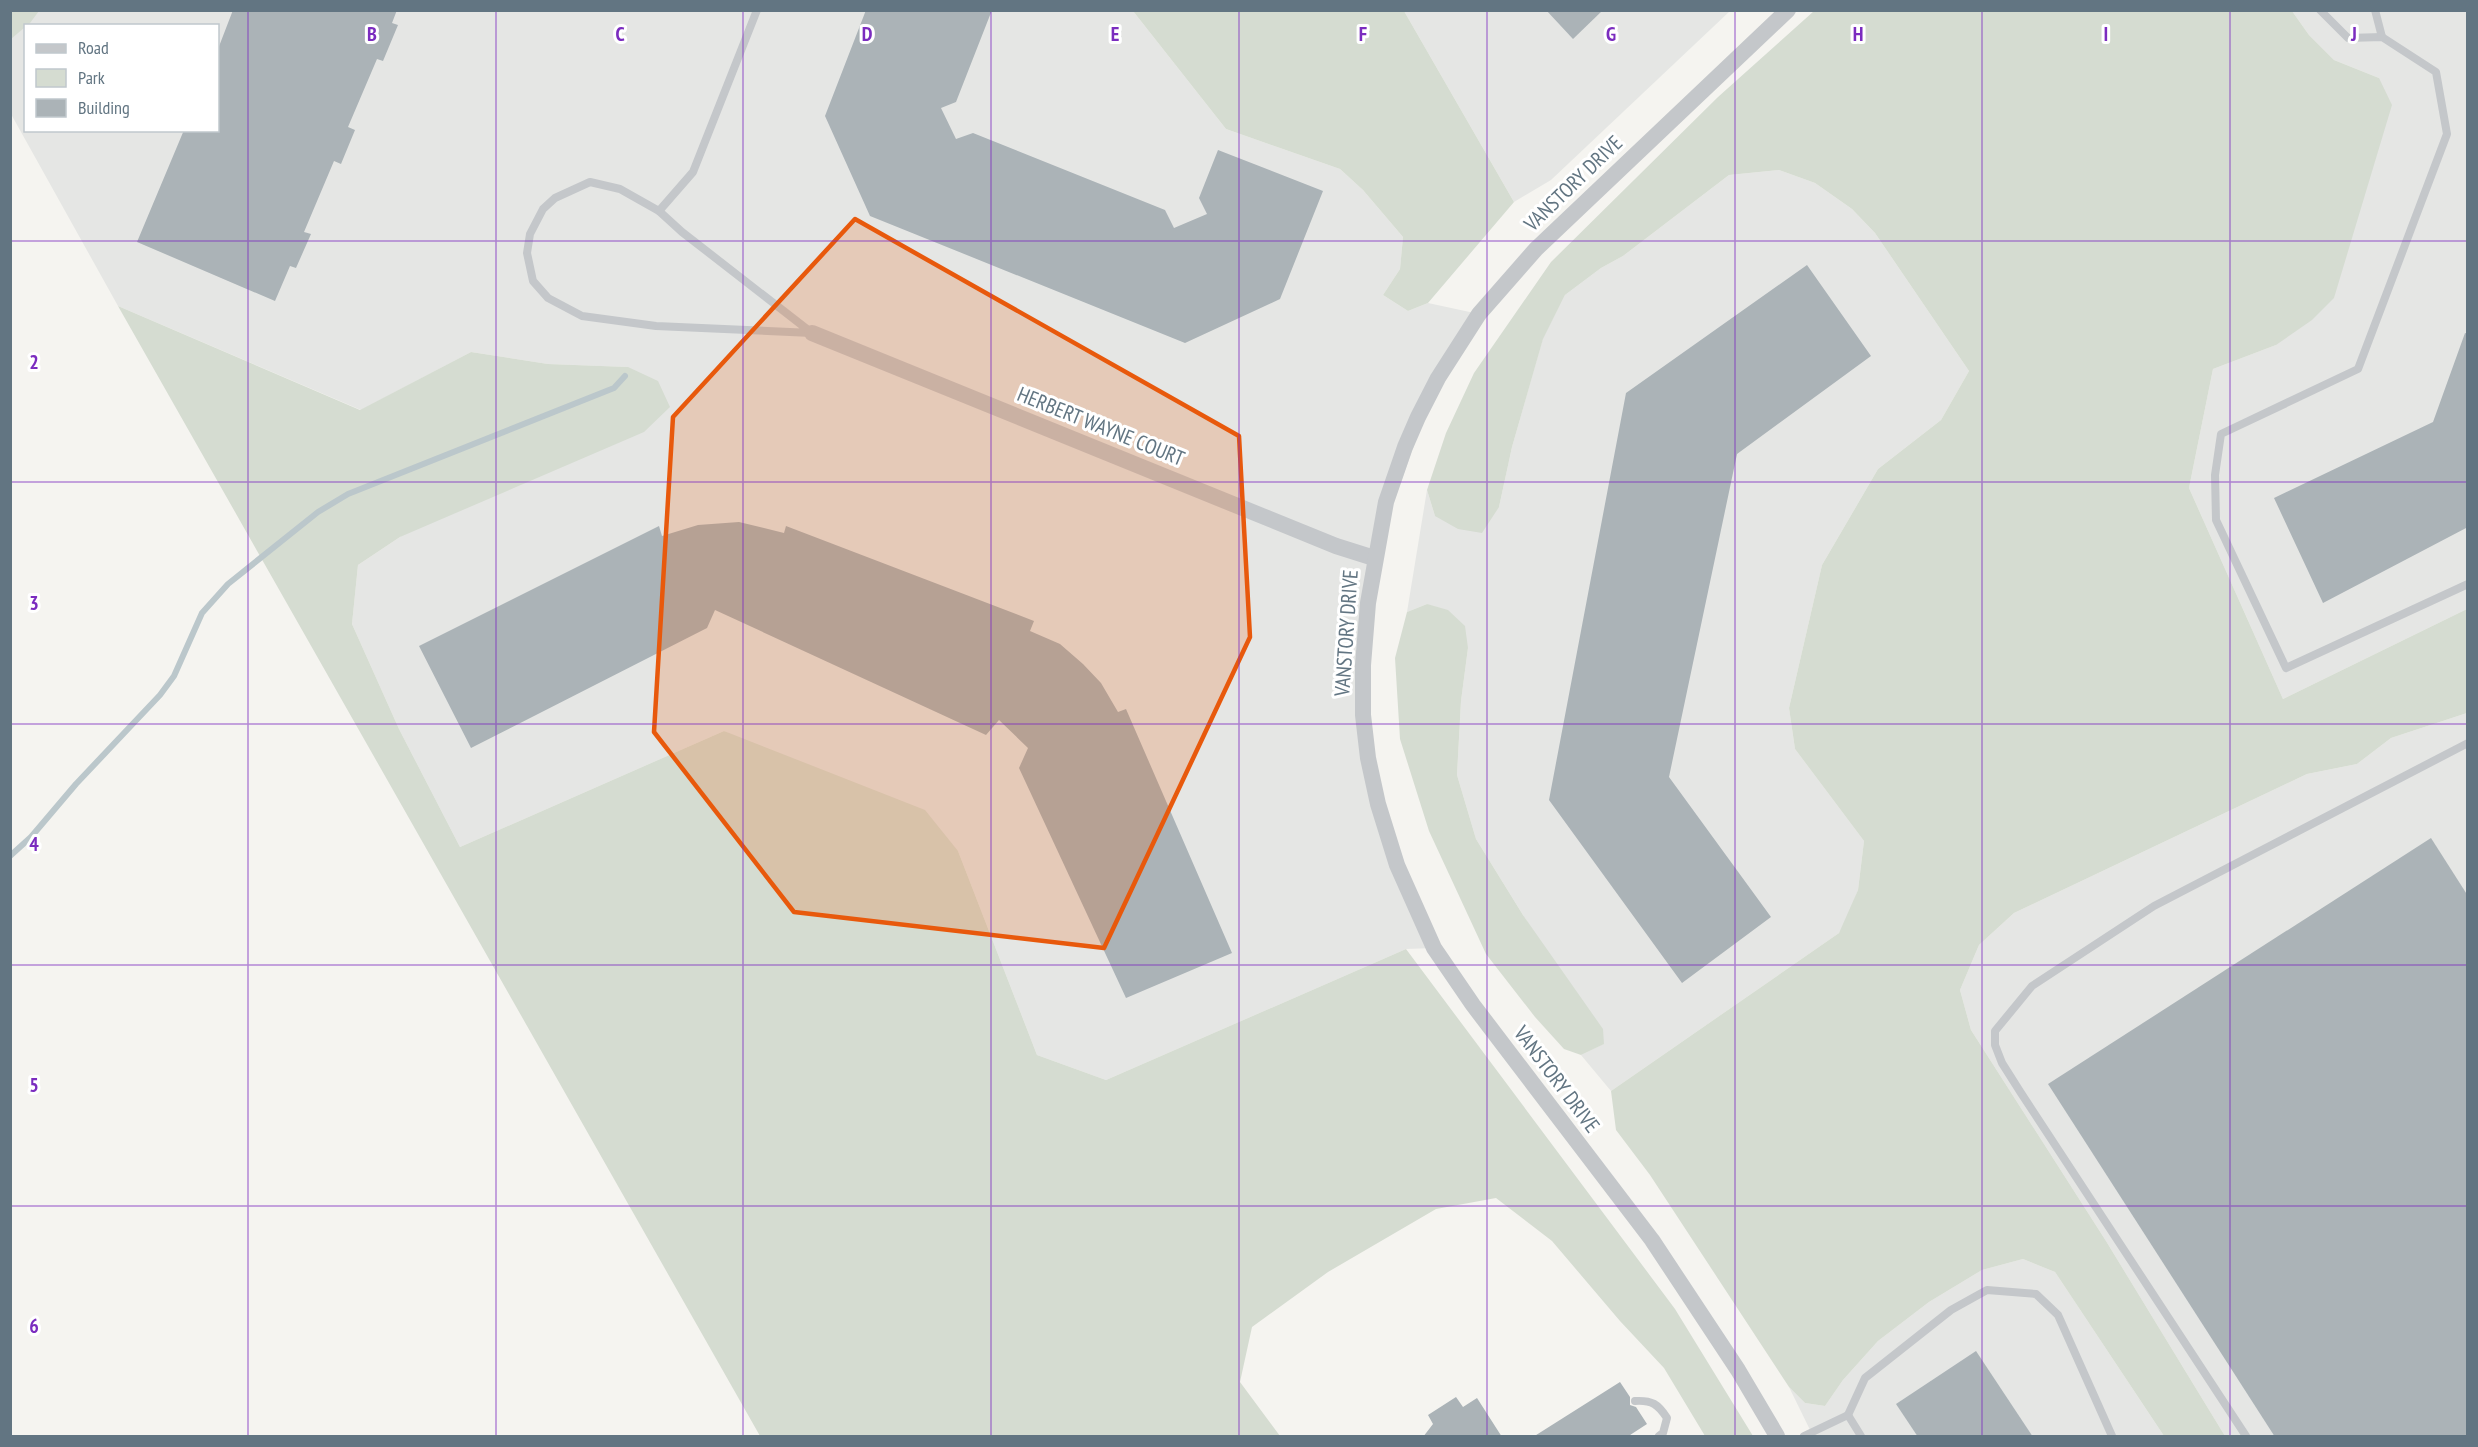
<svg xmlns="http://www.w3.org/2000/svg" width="2478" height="1447" viewBox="0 0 2478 1447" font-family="'PT Sans Narrow',sans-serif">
	<rect width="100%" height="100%" fill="#f5f4f0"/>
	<!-- built -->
	<g fill="#e5e6e4">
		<polygon points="39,10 1133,11 1226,129 1340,169 1363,190 1403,237 1400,269 1383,295 1408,311 1428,303 1479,314 1438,378 1374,558 1368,758 1434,948 1406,949 1106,1080 1037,1055 958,851 724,731 460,847 399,729 352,624 358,565 400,537 628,367 548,364 471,352 361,410 118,306 11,114 10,39 25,27 26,130 218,130 218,26 27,25"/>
		<polygon points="1404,11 1730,11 1551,180 1514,202"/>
		<polygon points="2292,11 2467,11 2467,609 2283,699 2189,488 2213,369 2276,345 2379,78 2334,60 2309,35"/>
		<polygon points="1779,170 1815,183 1852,209 1875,233 1969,371 1941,420 1878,469 1822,565 1789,708 1795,749 1864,841 1858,890 1847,919 1839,933 1611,1091 1581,1055 1603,1044 1476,839 1457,775 1461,701 1468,648 1427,604 1407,612 1427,490 1435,516 1499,507 1512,447 1543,338 1565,295 1601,268 1623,256 1729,175"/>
		<polygon points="2467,713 2467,1436 2225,1436 2106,1241 1971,1030 1960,990 1979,945 2014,913 2307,774 2357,764 2391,738"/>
		<polygon points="2023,1259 2055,1272 2164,1436 1813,1436 1789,1387 1805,1403 1825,1406 1843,1380 1878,1341 1929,1302 1982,1270"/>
	</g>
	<!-- green -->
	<g fill="#d5dcd1">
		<polygon points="11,10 39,11 30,23 11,39"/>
		<polygon points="1133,11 1404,11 1514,202 1428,303 1408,311 1383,295 1400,269 1403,237 1363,190 1340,169 1226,129"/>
		<polygon points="1814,11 2292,11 2309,35 2334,60 2379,78 2392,105 2334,298 2312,320 2276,345 2213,369 2189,488 2283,699 2467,609 2467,713 2391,738 2357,764 2307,774 2014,913 1979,945 1960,990 1971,1030 2106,1241 2225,1436 2164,1436 2055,1272 2023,1259 1982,1270 1929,1302 1878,1341 1843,1380 1825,1406 1805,1403 1789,1387 1650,1175 1616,1130 1611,1091 1839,933 1858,890 1864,841 1795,749 1789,708 1822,565 1878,469 1941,420 1969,371 1875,233 1852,209 1815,183 1779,170 1729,175 1623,256 1601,268 1565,295 1543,339 1512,447 1499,507 1482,533 1458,529 1435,516 1427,490 1446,433 1474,373 1551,262 1718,97"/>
		<polygon points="118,306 360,410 471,352 548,364 628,367 658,381 670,407 644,432 400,537 358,565 352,624 399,729 460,847 724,731 925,810 958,851 1037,1055 1106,1080 1406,949 1675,1309 1753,1436 1705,1436 1664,1368 1620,1321 1552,1241 1496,1198 1436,1209 1328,1272 1252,1327 1240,1382 1280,1436 760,1436"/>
		<polygon points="1427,604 1448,610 1465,626 1468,648 1461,701 1457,775 1476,839 1523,915 1603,1029 1604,1044 1581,1055 1564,1049 1535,1017 1486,954 1429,831 1400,739 1395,658 1407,612"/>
	</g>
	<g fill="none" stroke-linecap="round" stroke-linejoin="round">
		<!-- stream -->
		<polyline stroke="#bbc7cb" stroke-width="6" points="10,856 31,837 76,784 160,695 174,676 202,613 228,584 318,512 348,494 614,388 625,376"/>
	</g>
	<!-- building -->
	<g fill="#abb3b7">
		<polygon points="233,10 397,10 392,23 398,25 383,61 377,59 348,127 355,130 341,164 334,161 304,232 311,234 296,268 290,266 275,301 137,242 184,130 218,130 218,49"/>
		<polygon points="866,10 992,10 956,102 941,108 956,139 973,133 1165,210 1174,228 1207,214 1199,198 1218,150 1323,191 1280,299 1185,343 870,216 825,116"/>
		<polygon points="1546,10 1603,10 1573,39"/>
		<polygon points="1807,265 1871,356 1737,454 1669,777 1771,917 1682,983 1549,800 1626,393"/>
		<polygon points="2465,333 2468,334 2468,527 2323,603 2274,498 2433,422"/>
		<polygon points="739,522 784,533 786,526 1034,621 1030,631 1060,644 1083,664 1101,683 1118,712 1126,709 1232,953 1126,998 1019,768 1028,748 999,720 986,735 715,610 707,628 471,748 419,646 659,526 662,536 698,525"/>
		<polygon points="2431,838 2468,896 2468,1437 2275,1437 2048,1084"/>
		<polygon points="1976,1351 2033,1437 1918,1437 1896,1404"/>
		<polygon points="1620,1382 1630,1397 1630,1405 1636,1407 1647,1424 1627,1437 1533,1437"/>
		<polygon points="1456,1397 1463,1407 1477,1398 1502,1437 1423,1437 1433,1424 1428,1415"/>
	</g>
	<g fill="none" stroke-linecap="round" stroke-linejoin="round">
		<!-- service -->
		<g stroke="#c4c7ca" stroke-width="8">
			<polyline points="2320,10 2348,38 2382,37 2436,72 2447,134 2358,369 2221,434 2215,475 2216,520 2286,668 2468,584"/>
			<polyline points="2375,10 2382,37"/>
			<polygon points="590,182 620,189 659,211 682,232 812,333 656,326 582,316 548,298 533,281 527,253 530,234 543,209 555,198"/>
			<polyline points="659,211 693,172 757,10"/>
			<path d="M1635,1401C1652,1400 1658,1404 1667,1418L1663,1433L1659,1436"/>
			<polyline points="1848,1415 1865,1378 1951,1310 1987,1290 2036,1294 2058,1315 2112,1436"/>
			<polyline points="1804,1436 1848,1415 1861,1436"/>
			<polyline points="2246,1436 2021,1093 2002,1063 1995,1045 1995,1031 2032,986 2154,906 2468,743"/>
		</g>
		<!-- minor -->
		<g stroke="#c4c7ca" stroke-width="16">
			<polyline points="812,333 1336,546 1374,558"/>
			<polyline points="1777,1436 1738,1370 1652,1240 1473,1005 1434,948 1397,865 1378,804 1368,758 1363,715 1363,665 1368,603 1386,502 1405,447 1418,417 1438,378 1479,314 1536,249 1788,10"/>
		</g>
	</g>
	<!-- marked area -->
	<path fill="#e8590c" fill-opacity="0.2" stroke="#e8590c" stroke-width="4.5" stroke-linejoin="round" d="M855,219L1239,436L1250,637L1104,948L794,912L654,732L673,417Z"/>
	<!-- grid -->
	<path fill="none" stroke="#7b2cbf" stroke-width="1.5" stroke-opacity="0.55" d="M248,10V1436M496,10V1436M743,10V1436M991,10V1436M1239,10V1436M1487,10V1436M1735,10V1436M1982,10V1436M2230,10V1436M10,241H2468M10,482H2468M10,724H2468M10,965H2468M10,1206H2468"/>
	<g text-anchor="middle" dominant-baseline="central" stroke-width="6" stroke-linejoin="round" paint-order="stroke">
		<!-- street labels -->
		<g font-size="21" fill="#627582" stroke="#fff">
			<text transform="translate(1573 183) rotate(-44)">VANSTORY DRIVE</text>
			<text transform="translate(1101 426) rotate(22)">HERBERT WAYNE COURT</text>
			<text transform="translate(1346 633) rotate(-86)">VANSTORY DRIVE</text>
			<text transform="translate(1557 1079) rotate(53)">VANSTORY DRIVE</text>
		</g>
	</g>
	<g font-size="20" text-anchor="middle" font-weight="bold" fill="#7b2cbf" stroke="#fff" stroke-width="6" stroke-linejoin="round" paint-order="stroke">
		<text x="372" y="41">B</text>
		<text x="620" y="41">C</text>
		<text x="867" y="41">D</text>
		<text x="1115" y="41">E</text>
		<text x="1363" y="41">F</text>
		<text x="1611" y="41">G</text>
		<text x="1858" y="41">H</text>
		<text x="2106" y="41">I</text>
		<text x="2354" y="41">J</text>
		<text x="34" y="369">2</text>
		<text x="34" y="610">3</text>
		<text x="34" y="851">4</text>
		<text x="34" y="1092">5</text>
		<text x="34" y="1333">6</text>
	</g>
	<!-- border -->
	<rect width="2478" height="1447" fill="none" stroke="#627582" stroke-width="24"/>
	<!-- legend -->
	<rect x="24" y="24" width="195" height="108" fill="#ffffff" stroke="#c0c8cd" stroke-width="1.5"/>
	<rect x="36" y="44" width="30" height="9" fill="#c4c7ca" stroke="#c0c8cd" stroke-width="1.5"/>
	<text x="78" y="54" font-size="18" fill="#627582">Road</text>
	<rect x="36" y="69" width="30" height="18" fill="#d5dcd1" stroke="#c0c8cd" stroke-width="1.5"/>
	<text x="78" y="84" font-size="18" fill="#627582">Park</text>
	<rect x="36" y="99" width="30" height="18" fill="#abb3b7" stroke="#c0c8cd" stroke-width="1.5"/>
	<text x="78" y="114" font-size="18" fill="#627582">Building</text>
</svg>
